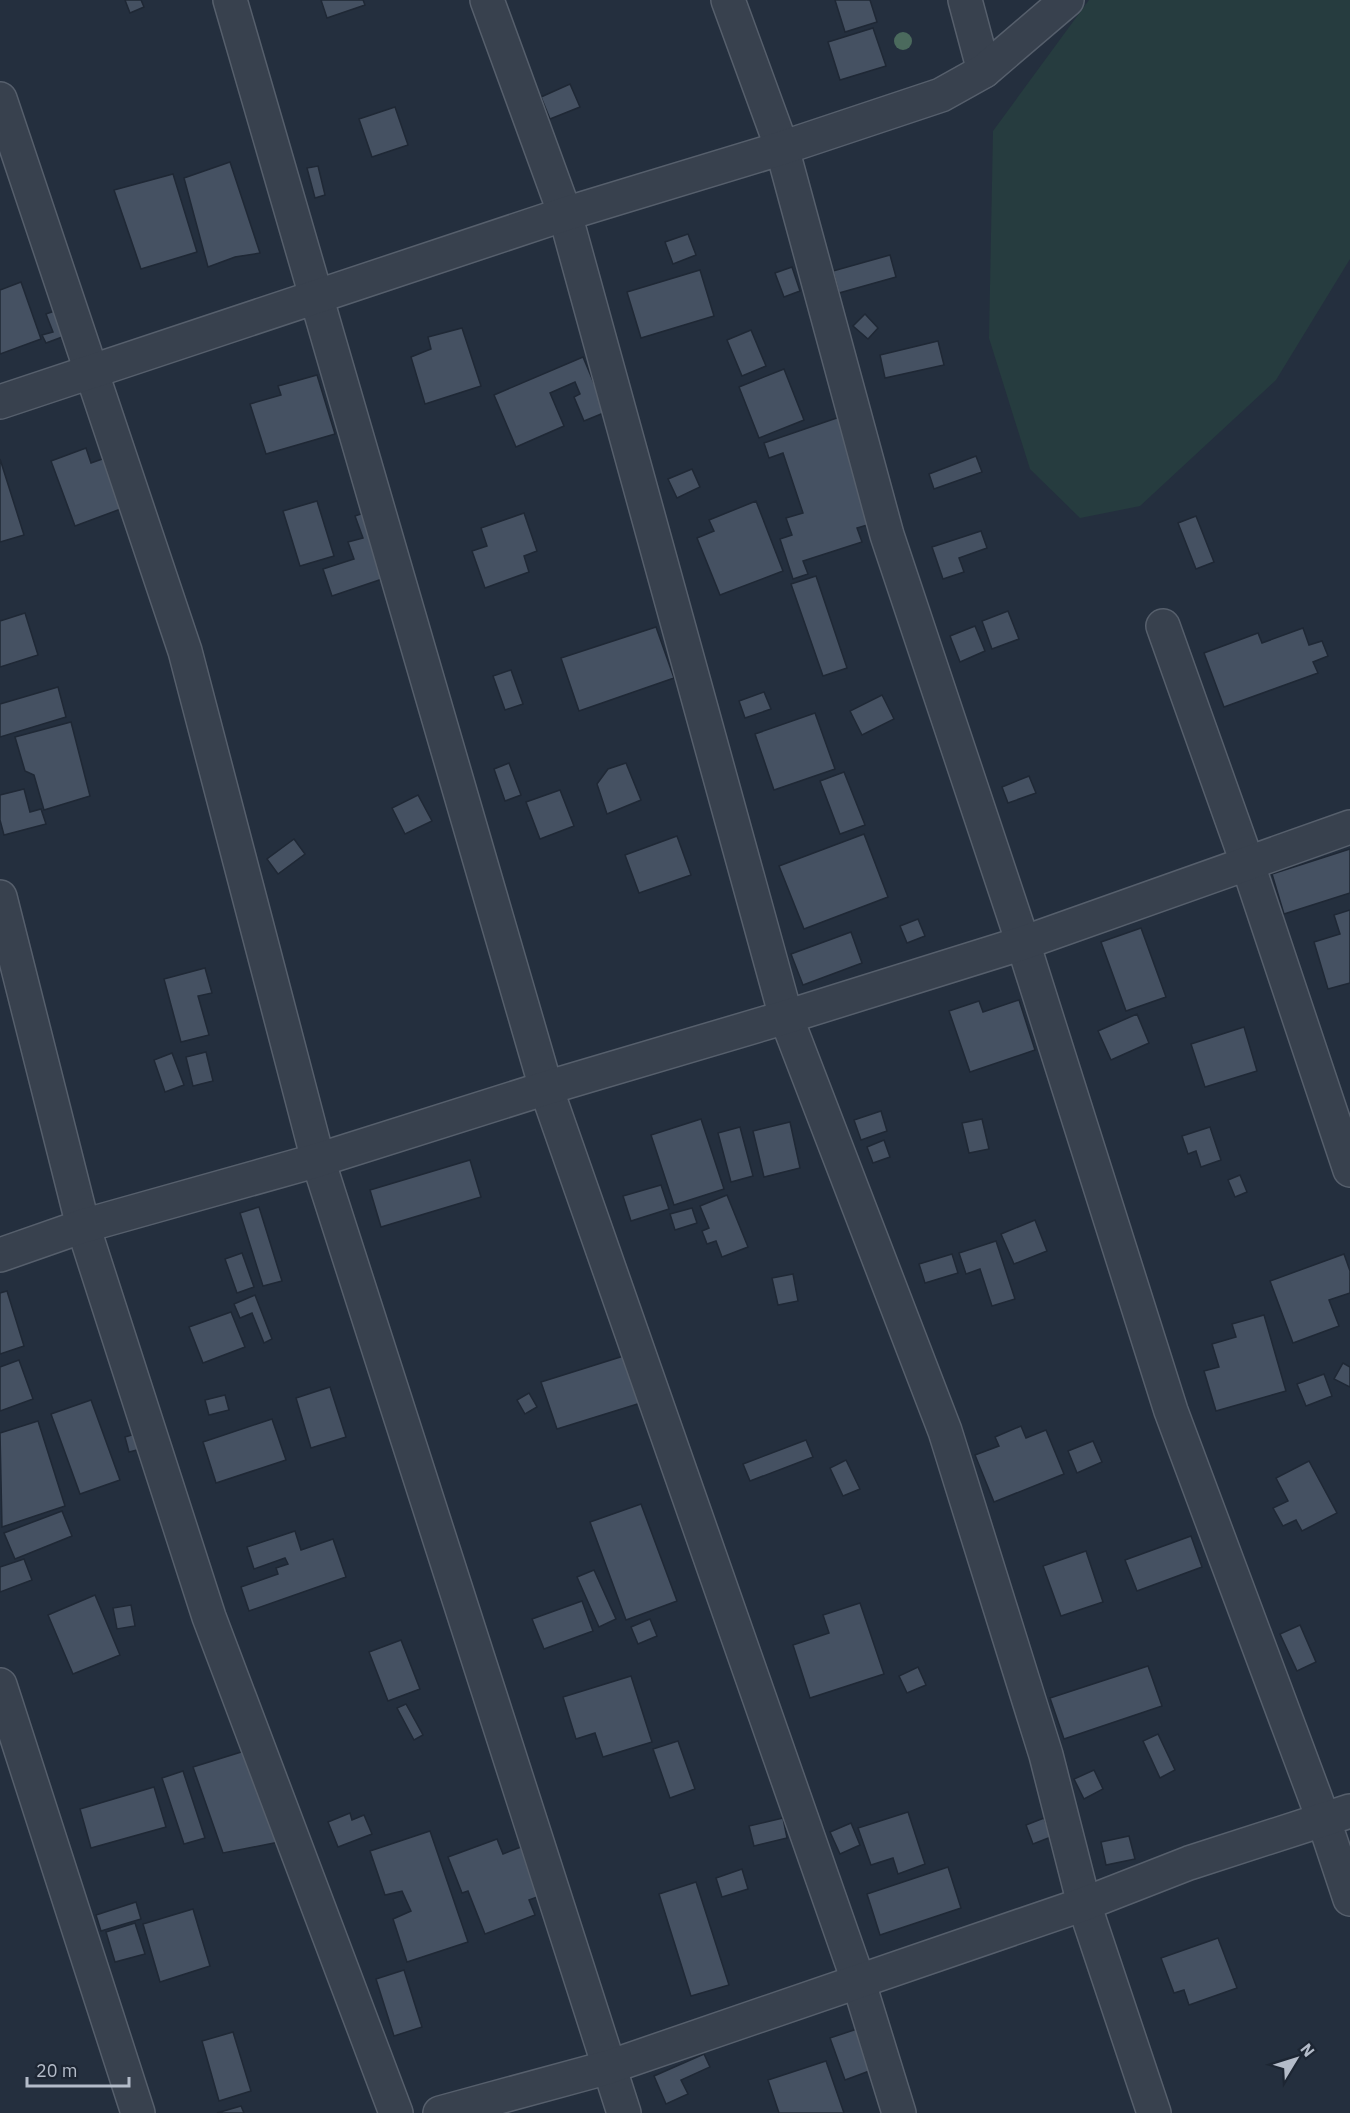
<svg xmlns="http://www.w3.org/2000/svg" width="1350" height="2113" viewBox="0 0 1350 2113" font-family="'IBM Plex Sans',sans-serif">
	<rect width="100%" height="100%" fill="#242f3e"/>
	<!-- green -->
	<polygon fill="#263c3f" points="1089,0 1350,0 1350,259 1276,380 1140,506 1080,518 1030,469 989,338 993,131"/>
	<!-- building -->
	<g fill="#455162" stroke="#1f2835" stroke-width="1.5">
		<polygon points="125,0 141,0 144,7 130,13"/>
		<polygon points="321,0 363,0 365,5 327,18"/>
		<polygon points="835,0 870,0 877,22 845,32"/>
		<polygon points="873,28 886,66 840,80 828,42"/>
		<polygon points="570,84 580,107 550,119 541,97"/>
		<polygon points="395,107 408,145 372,157 359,119"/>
		<polygon points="230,162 260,253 235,257 208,267 184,178"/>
		<polygon points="318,166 325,195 315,198 307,168"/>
		<polygon points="173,174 197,252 141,269 114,190"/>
		<polygon points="688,234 696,255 673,264 665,242"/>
		<polygon points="890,255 896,277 839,293 833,271"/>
		<polygon points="792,267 800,291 784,297 775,273"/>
		<polygon points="700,270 714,316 641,338 627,292"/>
		<polygon points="21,282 41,339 0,354 0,290"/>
		<polygon points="63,308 73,333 46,343 42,335 53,332 46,314"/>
		<polygon points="865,314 878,328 868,339 853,326"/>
		<polygon points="462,328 481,386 425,404 411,357 431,349 428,337"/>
		<polygon points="751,330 766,366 742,376 727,340"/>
		<polygon points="938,341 944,365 885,378 880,355"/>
		<polygon points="583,357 606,412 584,421 574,397 580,394 575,382 550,393 564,426 516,447 494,395"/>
		<polygon points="784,369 804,420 759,438 739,387"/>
		<polygon points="317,375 335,434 266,454 250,404 281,395 278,386"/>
		<polygon points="860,410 874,523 857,528 862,542 803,561 808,574 793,579 780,539 792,535 786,518 803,513 783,453 769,458 764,443"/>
		<polygon points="86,448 91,463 108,457 126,507 75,526 51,461"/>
		<polygon points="976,456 982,472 934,489 929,474"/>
		<polygon points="0,459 24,535 0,542"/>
		<polygon points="692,469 700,487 677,498 668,479"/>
		<polygon points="317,501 334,556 300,566 283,511"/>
		<polygon points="756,501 783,571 720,595 697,538 714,531 709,520"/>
		<polygon points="375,509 397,574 332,596 323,569 354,559 348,542 363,538 355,516"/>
		<polygon points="524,513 537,551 524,556 529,572 485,588 472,551 487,546 481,528"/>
		<polygon points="1196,516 1214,562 1196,569 1178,523"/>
		<polygon points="981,531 987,548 959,558 964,572 943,579 932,547"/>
		<polygon points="816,576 847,668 823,676 791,584"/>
		<polygon points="1008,611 1019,639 992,649 982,621"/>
		<polygon points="25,613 38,655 0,667 0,621"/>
		<polygon points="975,626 985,651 960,662 950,636"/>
		<polygon points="656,627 674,678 579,711 561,658"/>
		<polygon points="1303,628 1309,645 1322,641 1328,656 1313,662 1318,673 1224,707 1204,653 1258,633 1262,643"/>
		<polygon points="511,670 523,704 505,710 493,676"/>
		<polygon points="58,687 66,717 0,737 0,704"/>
		<polygon points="764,692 771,709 745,718 739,701"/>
		<polygon points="882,695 894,719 862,735 850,711"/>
		<polygon points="815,713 835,769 774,790 755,734"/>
		<polygon points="71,722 90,796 44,810 34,775 25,771 15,737"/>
		<polygon points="509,763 521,795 505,801 494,769"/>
		<polygon points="626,763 641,800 607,814 597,784 608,769"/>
		<polygon points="844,772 865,825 840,834 820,781"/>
		<polygon points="1029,776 1036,793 1008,803 1002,787"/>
		<polygon points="24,789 30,812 41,809 46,824 4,835 0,820 0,795"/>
		<polygon points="560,790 574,826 540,839 526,802"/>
		<polygon points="418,795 432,821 405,834 392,808"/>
		<polygon points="864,834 888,897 804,929 779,866"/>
		<polygon points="677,836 691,875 639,893 625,855"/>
		<polygon points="294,839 305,854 278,874 267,859"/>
		<polygon points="1350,849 1350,893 1284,914 1272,874"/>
		<polygon points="1350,910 1350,983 1328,989 1314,942 1340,934 1334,915"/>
		<polygon points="918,919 925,936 907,943 900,926"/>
		<polygon points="1141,928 1166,997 1126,1011 1101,942"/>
		<polygon points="851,932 862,963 803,985 791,954"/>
		<polygon points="205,968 212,993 198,996 209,1035 181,1042 164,979"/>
		<polygon points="1019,1000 1035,1050 970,1072 949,1011 979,1001 983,1012"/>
		<polygon points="1137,1014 1149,1043 1111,1060 1098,1031"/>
		<polygon points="1244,1027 1257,1071 1205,1087 1191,1044"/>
		<polygon points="206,1052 213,1081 193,1086 186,1057"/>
		<polygon points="172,1053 184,1085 165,1092 154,1060"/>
		<polygon points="881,1111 887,1131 861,1140 854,1120"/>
		<polygon points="701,1119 724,1189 674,1205 651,1135"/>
		<polygon points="982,1119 989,1149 969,1153 962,1123"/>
		<polygon points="790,1122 800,1168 764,1177 753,1131"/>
		<polygon points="740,1127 753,1176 731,1182 718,1133"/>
		<polygon points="1210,1127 1221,1160 1201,1167 1196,1151 1188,1154 1182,1136"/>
		<polygon points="884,1140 890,1157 873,1163 867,1147"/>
		<polygon points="470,1160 481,1197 381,1227 370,1190"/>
		<polygon points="1240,1175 1247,1192 1235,1197 1228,1180"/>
		<polygon points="661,1185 669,1209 631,1221 623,1196"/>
		<polygon points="727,1195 748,1247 722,1257 716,1241 707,1244 702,1231 709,1228 700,1206"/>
		<polygon points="259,1207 282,1281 263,1286 240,1213"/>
		<polygon points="692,1208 697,1223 675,1230 670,1214"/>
		<polygon points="1035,1220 1047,1251 1014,1264 1001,1234"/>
		<polygon points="996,1241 1015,1299 992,1306 980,1269 966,1274 959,1253"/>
		<polygon points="242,1253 254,1287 237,1293 225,1259"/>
		<polygon points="952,1254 958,1273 925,1283 919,1264"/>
		<polygon points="1344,1254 1350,1271 1350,1293 1329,1300 1339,1326 1293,1343 1270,1281"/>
		<polygon points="793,1274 798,1301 778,1305 772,1278"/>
		<polygon points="7,1291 24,1346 0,1354 0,1293"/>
		<polygon points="255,1295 272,1339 264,1343 252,1313 240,1318 234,1304"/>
		<polygon points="231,1312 245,1347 203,1363 189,1327"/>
		<polygon points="1264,1315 1286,1391 1216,1411 1204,1371 1219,1367 1212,1344 1236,1337 1232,1324"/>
		<polygon points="630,1354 644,1402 557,1429 541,1382"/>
		<polygon points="19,1360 33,1399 0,1411 0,1367"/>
		<polygon points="1343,1363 1350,1367 1350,1387 1334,1379"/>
		<polygon points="1324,1374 1332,1396 1306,1406 1297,1384"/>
		<polygon points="330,1387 346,1437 311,1448 296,1398"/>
		<polygon points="529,1393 537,1407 525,1414 517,1400"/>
		<polygon points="225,1395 229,1410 209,1415 205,1400"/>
		<polygon points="91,1400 120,1480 80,1494 51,1414"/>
		<polygon points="272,1419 286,1460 216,1483 203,1442"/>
		<polygon points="38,1421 65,1506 2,1527 0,1433"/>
		<polygon points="1021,1426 1026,1438 1046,1430 1064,1474 994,1502 975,1455 999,1446 995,1437"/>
		<polygon points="145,1431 149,1447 129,1452 125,1437"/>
		<polygon points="806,1440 813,1457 750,1481 743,1464"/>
		<polygon points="1093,1441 1102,1462 1077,1473 1068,1451"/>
		<polygon points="846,1460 860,1489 843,1496 830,1468"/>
		<polygon points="1309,1461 1337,1513 1302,1531 1296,1520 1283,1526 1273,1508 1288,1501 1276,1478"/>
		<polygon points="641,1504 677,1601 626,1620 590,1522"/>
		<polygon points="62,1511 72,1536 15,1559 4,1533"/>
		<polygon points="295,1531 301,1550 333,1539 346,1577 249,1611 241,1587 278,1574 276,1568 288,1564 285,1558 254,1569 247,1547"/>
		<polygon points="1191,1536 1202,1567 1137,1591 1125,1560"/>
		<polygon points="1086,1551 1103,1602 1061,1616 1043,1566"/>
		<polygon points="24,1559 32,1580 0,1592 0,1567"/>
		<polygon points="594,1570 616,1619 599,1627 577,1577"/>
		<polygon points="95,1595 120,1655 73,1674 48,1615"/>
		<polygon points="582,1601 593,1631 544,1649 532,1619"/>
		<polygon points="860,1603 884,1674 810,1698 793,1645 829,1633 823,1615"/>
		<polygon points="131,1605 135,1626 117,1629 113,1608"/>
		<polygon points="650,1619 657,1636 638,1644 631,1627"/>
		<polygon points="1300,1625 1316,1662 1297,1671 1280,1634"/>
		<polygon points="401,1640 420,1689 388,1701 369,1652"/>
		<polygon points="1148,1666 1162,1706 1064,1739 1050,1698"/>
		<polygon points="918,1667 926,1685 907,1693 899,1676"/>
		<polygon points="631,1676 652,1742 603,1757 595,1733 576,1739 563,1697"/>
		<polygon points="406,1704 423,1735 414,1740 397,1708"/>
		<polygon points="1158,1734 1175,1770 1160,1778 1143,1741"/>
		<polygon points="678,1741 695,1789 670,1798 653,1749"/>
		<polygon points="251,1749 279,1842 223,1853 193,1767"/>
		<polygon points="1094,1770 1103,1789 1084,1799 1074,1779"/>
		<polygon points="183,1771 205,1838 184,1844 162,1778"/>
		<polygon points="154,1787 166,1827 91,1848 80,1809"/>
		<polygon points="908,1812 925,1864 898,1874 893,1858 871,1865 858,1828"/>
		<polygon points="350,1813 352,1820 364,1815 372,1834 338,1847 328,1822"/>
		<polygon points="783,1818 787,1838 754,1846 749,1826"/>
		<polygon points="1044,1818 1051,1837 1033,1844 1026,1825"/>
		<polygon points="851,1823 860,1845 840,1854 830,1832"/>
		<polygon points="430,1831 468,1942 407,1962 393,1919 411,1911 402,1891 385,1895 370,1851"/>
		<polygon points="1129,1836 1135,1859 1106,1865 1101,1842"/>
		<polygon points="497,1839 503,1854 521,1847 540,1896 529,1900 535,1915 485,1934 468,1891 462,1893 448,1857"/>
		<polygon points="948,1867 961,1908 880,1935 867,1894"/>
		<polygon points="742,1869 748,1889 722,1897 716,1878"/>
		<polygon points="696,1882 729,1985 691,1996 659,1894"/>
		<polygon points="136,1902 141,1919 101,1931 96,1915"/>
		<polygon points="193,1909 210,1966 160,1982 143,1924"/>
		<polygon points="135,1923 145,1954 115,1962 106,1932"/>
		<polygon points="1218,1938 1237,1988 1189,2005 1184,1990 1174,1993 1161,1958"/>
		<polygon points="404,1970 422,2027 394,2036 376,1979"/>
		<polygon points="857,2029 872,2070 845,2080 830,2038"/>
		<polygon points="233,2032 251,2091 219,2101 202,2041"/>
		<polygon points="704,2054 710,2067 681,2080 688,2094 666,2104 654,2076"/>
		<polygon points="826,2061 844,2113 779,2113 768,2080"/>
		<polygon points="241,2106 244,2113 217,2113"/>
	</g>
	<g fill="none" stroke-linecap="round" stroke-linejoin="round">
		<defs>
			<g id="minor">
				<polyline points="230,0 546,1088 858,1980 899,2113"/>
				<polyline points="487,0 565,214 786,1017 945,1431 1046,1755 1084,1904 1154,2113"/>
				<polyline points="728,0 782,148 887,535 1023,943 1171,1411 1324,1821 1350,1899"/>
				<polyline points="965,0 984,71"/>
				<polyline points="0,99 185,651 318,1160 624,2113"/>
				<polyline points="0,402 565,214 782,148 941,95 984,71 1067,0"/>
				<polyline points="1163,626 1248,865 1350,1170"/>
				<polyline points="0,897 83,1226 209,1617 396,2113"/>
				<polyline points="0,1255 83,1226 318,1160 546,1088 786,1017 1023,943 1350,827"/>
				<polyline points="0,1685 138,2113"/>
				<polyline points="440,2113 609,2067 1084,1904 1189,1863 1350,1811"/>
			</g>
		</defs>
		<!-- minor casing -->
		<use href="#minor" stroke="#565f6c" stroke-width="36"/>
		<!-- minor -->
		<use href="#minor" stroke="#38414e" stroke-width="33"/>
	</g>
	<!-- trees -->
	<circle fill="#4b6a5d" cx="903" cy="41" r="9"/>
	<!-- north arrow -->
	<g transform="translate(1296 2059) rotate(52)" stroke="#1d2633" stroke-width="4.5" paint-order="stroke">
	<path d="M0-4.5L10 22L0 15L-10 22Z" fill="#b4bcc9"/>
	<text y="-9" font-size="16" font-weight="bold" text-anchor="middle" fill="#b4bcc9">N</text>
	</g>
	<!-- scale -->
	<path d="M27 2077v9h102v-9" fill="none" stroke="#b4bcc9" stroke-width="3"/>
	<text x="36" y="2077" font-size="18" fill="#b4bcc9" stroke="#1d2633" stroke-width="4.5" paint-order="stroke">20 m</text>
</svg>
